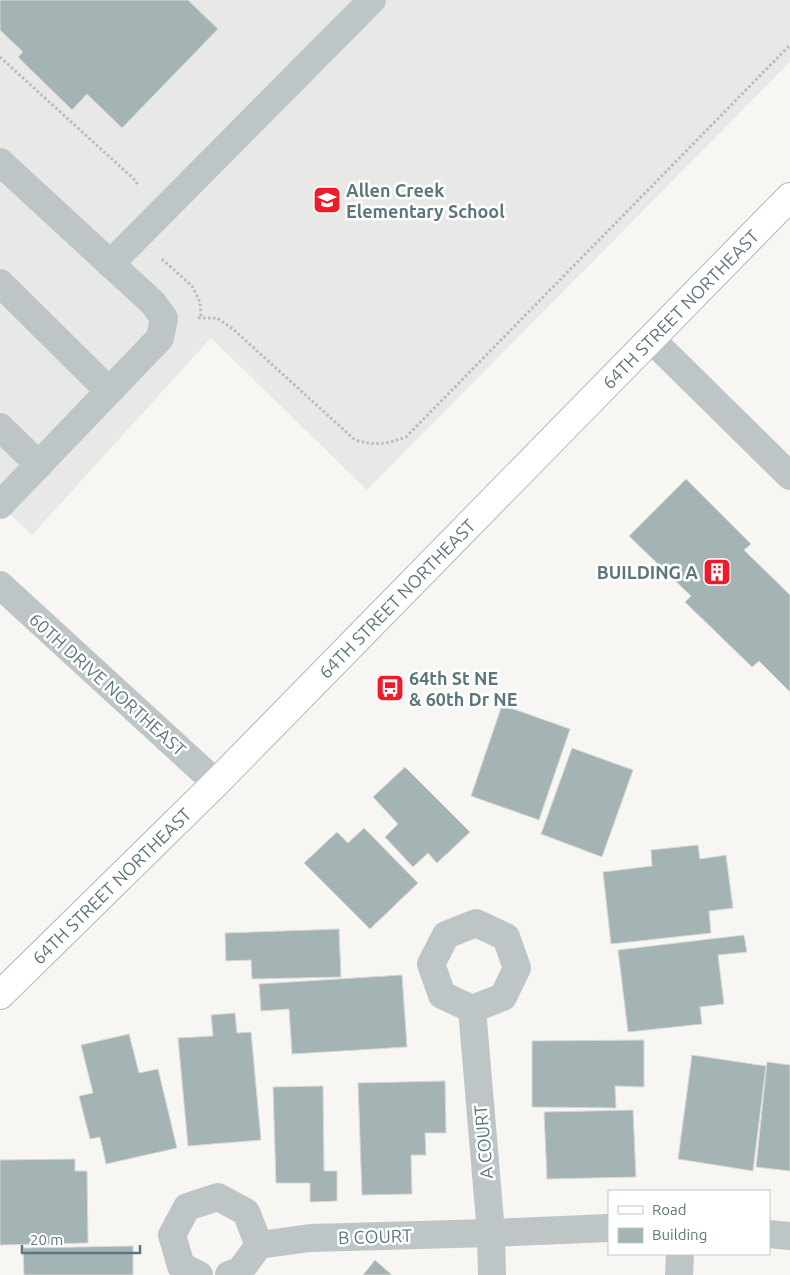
<svg xmlns="http://www.w3.org/2000/svg" width="790" height="1275" viewBox="0 0 790 1275" font-family="Ubuntu,sans-serif">
	<rect width="100%" height="100%" fill="#f7f6f3"/>
	<!-- built -->
	<polygon fill="#e8e8e7" points="0,0 790,0 790,62 367,490 211,338 32,535 0,505"/>
	<!-- building -->
	<g fill="#a4b3b4" stroke="#d9d8d6">
		<polygon points="0,0 188,0 218,29 122,128 87,94 72,110 18,57 23,52 0,30"/>
		<polygon points="686,479 751,544 744,550 790,595 790,692 759,661 752,667 685,602 691,596 629,536"/>
		<polygon points="502,705 570,729 539,820 471,796"/>
		<polygon points="572,748 633,770 602,857 541,834"/>
		<polygon points="405,767 470,832 437,863 428,853 413,867 385,837 398,824 373,797"/>
		<polygon points="364,828 418,883 370,929 304,863 337,832 348,843"/>
		<polygon points="698,845 700,859 726,855 733,908 709,911 711,933 611,944 603,872 652,866 651,850"/>
		<polygon points="339,929 341,977 252,979 251,960 226,961 225,933"/>
		<polygon points="744,935 747,952 718,955 724,1004 700,1007 702,1024 628,1032 618,950"/>
		<polygon points="402,975 407,1047 292,1054 289,1009 261,1011 259,984"/>
		<polygon points="235,1013 237,1033 251,1032 261,1140 188,1146 178,1038 213,1036 211,1015"/>
		<polygon points="129,1034 139,1073 158,1069 177,1148 106,1164 100,1137 90,1139 79,1096 93,1093 81,1045"/>
		<polygon points="644,1040 644,1087 615,1086 616,1108 532,1107 532,1041"/>
		<polygon points="692,1055 766,1066 753,1171 678,1159"/>
		<polygon points="767,1062 790,1065 790,1171 756,1167"/>
		<polygon points="445,1081 446,1133 425,1133 426,1155 411,1155 412,1194 362,1195 358,1083"/>
		<polygon points="323,1086 324,1171 337,1171 337,1201 310,1202 310,1183 276,1183 273,1087"/>
		<polygon points="633,1110 636,1177 547,1179 544,1112"/>
		<polygon points="75,1159 75,1171 87,1171 88,1243 0,1245 0,1160"/>
		<polygon points="133,1246 133,1275 24,1275 23,1248"/>
		<polygon points="375,1260 392,1275 363,1275"/>
	</g>
	<g fill="none" stroke-linecap="round" stroke-linejoin="round">
		<defs>
			<g id="major">
				<path id="s1" d="M0,995L216,783L790,197"/>
			</g>
		</defs>
		<!-- major casing -->
		<use href="#major" stroke="#b0b9bb" stroke-width="30"/>
		<!-- path -->
		<g stroke="#b7bdbe" stroke-width="3" stroke-dasharray="2.5 2.5" stroke-linecap="butt">
			<polyline points="0,57 136,181 138,186"/>
			<polyline points="162,259 192,286 200,302 201,317"/>
			<path d="M198,318H217L233,329L355,440C375,446 387,444 406,437L790,45"/>
		</g>
		<!-- minor -->
		<g stroke="#bdc5c6" stroke-width="28">
			<polyline points="0,162 153,303 164,318 160,338 0,505"/>
			<polyline points="110,264 372,0"/>
			<polyline points="0,283 109,391"/>
			<polyline points="651,339 790,476"/>
			<polyline points="0,427 39,465"/>
			<polyline points="0,585 216,783"/>
			<polygon points="476,923 506,937 517,968 503,997 472,1009 442,995 431,964 446,935"/>
			<polyline points="472,1009 491,1233 492,1275"/>
			<polyline points="769,1234 790,1236"/>
			<polyline points="199,1275 181,1266 172,1235 187,1207 218,1197 246,1212 259,1245"/>
			<polyline points="229,1275 240,1271 259,1245 310,1238 491,1233 609,1228"/>
			<polyline points="679,1275 680,1254"/>
		</g>
		<!-- major -->
		<use href="#major" stroke="#fff" stroke-width="28"/>
	</g>
	<!-- icons -->
	<defs>
		<symbol id="school-square" viewBox="-11 -11 22 22"><rect x="-9" y="-9" width="18" height="18" rx="4" fill="#f01a2b" stroke="#fff"/><path d="M0-5L7-2L0 1L-7-2ZM-4 1L0 2.5L4 1V4Q0 6-4 4Z" fill="#fff"/></symbol>
		<symbol id="building-square" viewBox="-11 -11 22 22"><rect x="-9" y="-9" width="18" height="18" rx="4" fill="#f01a2b" stroke="#fff"/><path d="M-4-6H4V6H1V3H-1V6H-4ZM-2.5-4.3h1.7v1.8h-1.7ZM.8-4.3h1.7v1.8H.8ZM-2.5-1h1.7V.8h-1.7ZM.8-1h1.7V.8H.8Z" fill="#fff"/></symbol>
		<symbol id="bus-square" viewBox="-11 -11 22 22"><rect x="-9" y="-9" width="18" height="18" rx="4" fill="#f01a2b" stroke="#fff"/><path d="M-5-6H5V4H4V6H2V4H-2V6H-4V4H-5ZM-3.5-4V0h7V-4ZM-3.5 1.2v1.5H-2V1.2ZM2 1.2v1.5H3.5V1.2Z" fill="#fff"/></symbol>
	</defs>
	<g fill-rule="evenodd">
		<use href="#school-square" x="311" y="184" width="32" height="32"/>
		<use href="#building-square" x="701" y="556" width="32" height="32"/>
		<use href="#bus-square" x="374" y="672" width="32" height="32"/>
	</g>
	<g text-anchor="middle" dominant-baseline="central" stroke-width="5" stroke-linejoin="round" paint-order="stroke">
		<!-- poi labels -->
		<g font-size="18" font-weight="bold" fill="#5c777b" stroke="#fff" text-anchor="start">
			<text x="346" y="190">Allen Creek<tspan x="346" dy="21">Elementary School</tspan></text>
			<text x="698" y="572" text-anchor="end">BUILDING A</text>
			<text x="409" y="678">64th St NE<tspan x="409" dy="21">&amp; 60th Dr NE</tspan></text>
		</g>
		<!-- street labels -->
		<g font-size="18" fill="#5c777b" stroke="#fff">
			<text stroke="none"><textPath href="#s1" startOffset="966">64TH STREET NORTHEAST</textPath></text>
			<text stroke="none"><textPath href="#s1" startOffset="561">64TH STREET NORTHEAST</textPath></text>
			<text transform="translate(108 684) rotate(42)">60TH DRIVE NORTHEAST</text>
			<text stroke="none"><textPath href="#s1" startOffset="156">64TH STREET NORTHEAST</textPath></text>
			<text transform="translate(483 1142) rotate(-95)">A COURT</text>
			<text transform="translate(375 1236) rotate(-2)">B COURT</text>
		</g>
	</g>
	<!-- legend -->
	<rect x="608" y="1190" width="162" height="65" fill="#ffffff" stroke="#bec9ca"/>
	<rect x="618" y="1206" width="25" height="8" fill="#ffffff" stroke="#bec9ca"/>
	<text x="652" y="1215" font-size="15" fill="#5c777b">Road</text>
	<rect x="618" y="1228" width="25" height="15" fill="#a4b3b4" stroke="#bec9ca"/>
	<text x="652" y="1240" font-size="15" fill="#5c777b">Building</text>
	<!-- scale -->
	<path d="M22 1245v8h118v-8" fill="none" stroke="#5c777b" stroke-width="2.5"/>
	<text x="30" y="1245" font-size="15" fill="#5c777b" stroke="#ffffff" stroke-width="4" paint-order="stroke">20 m</text>
</svg>
